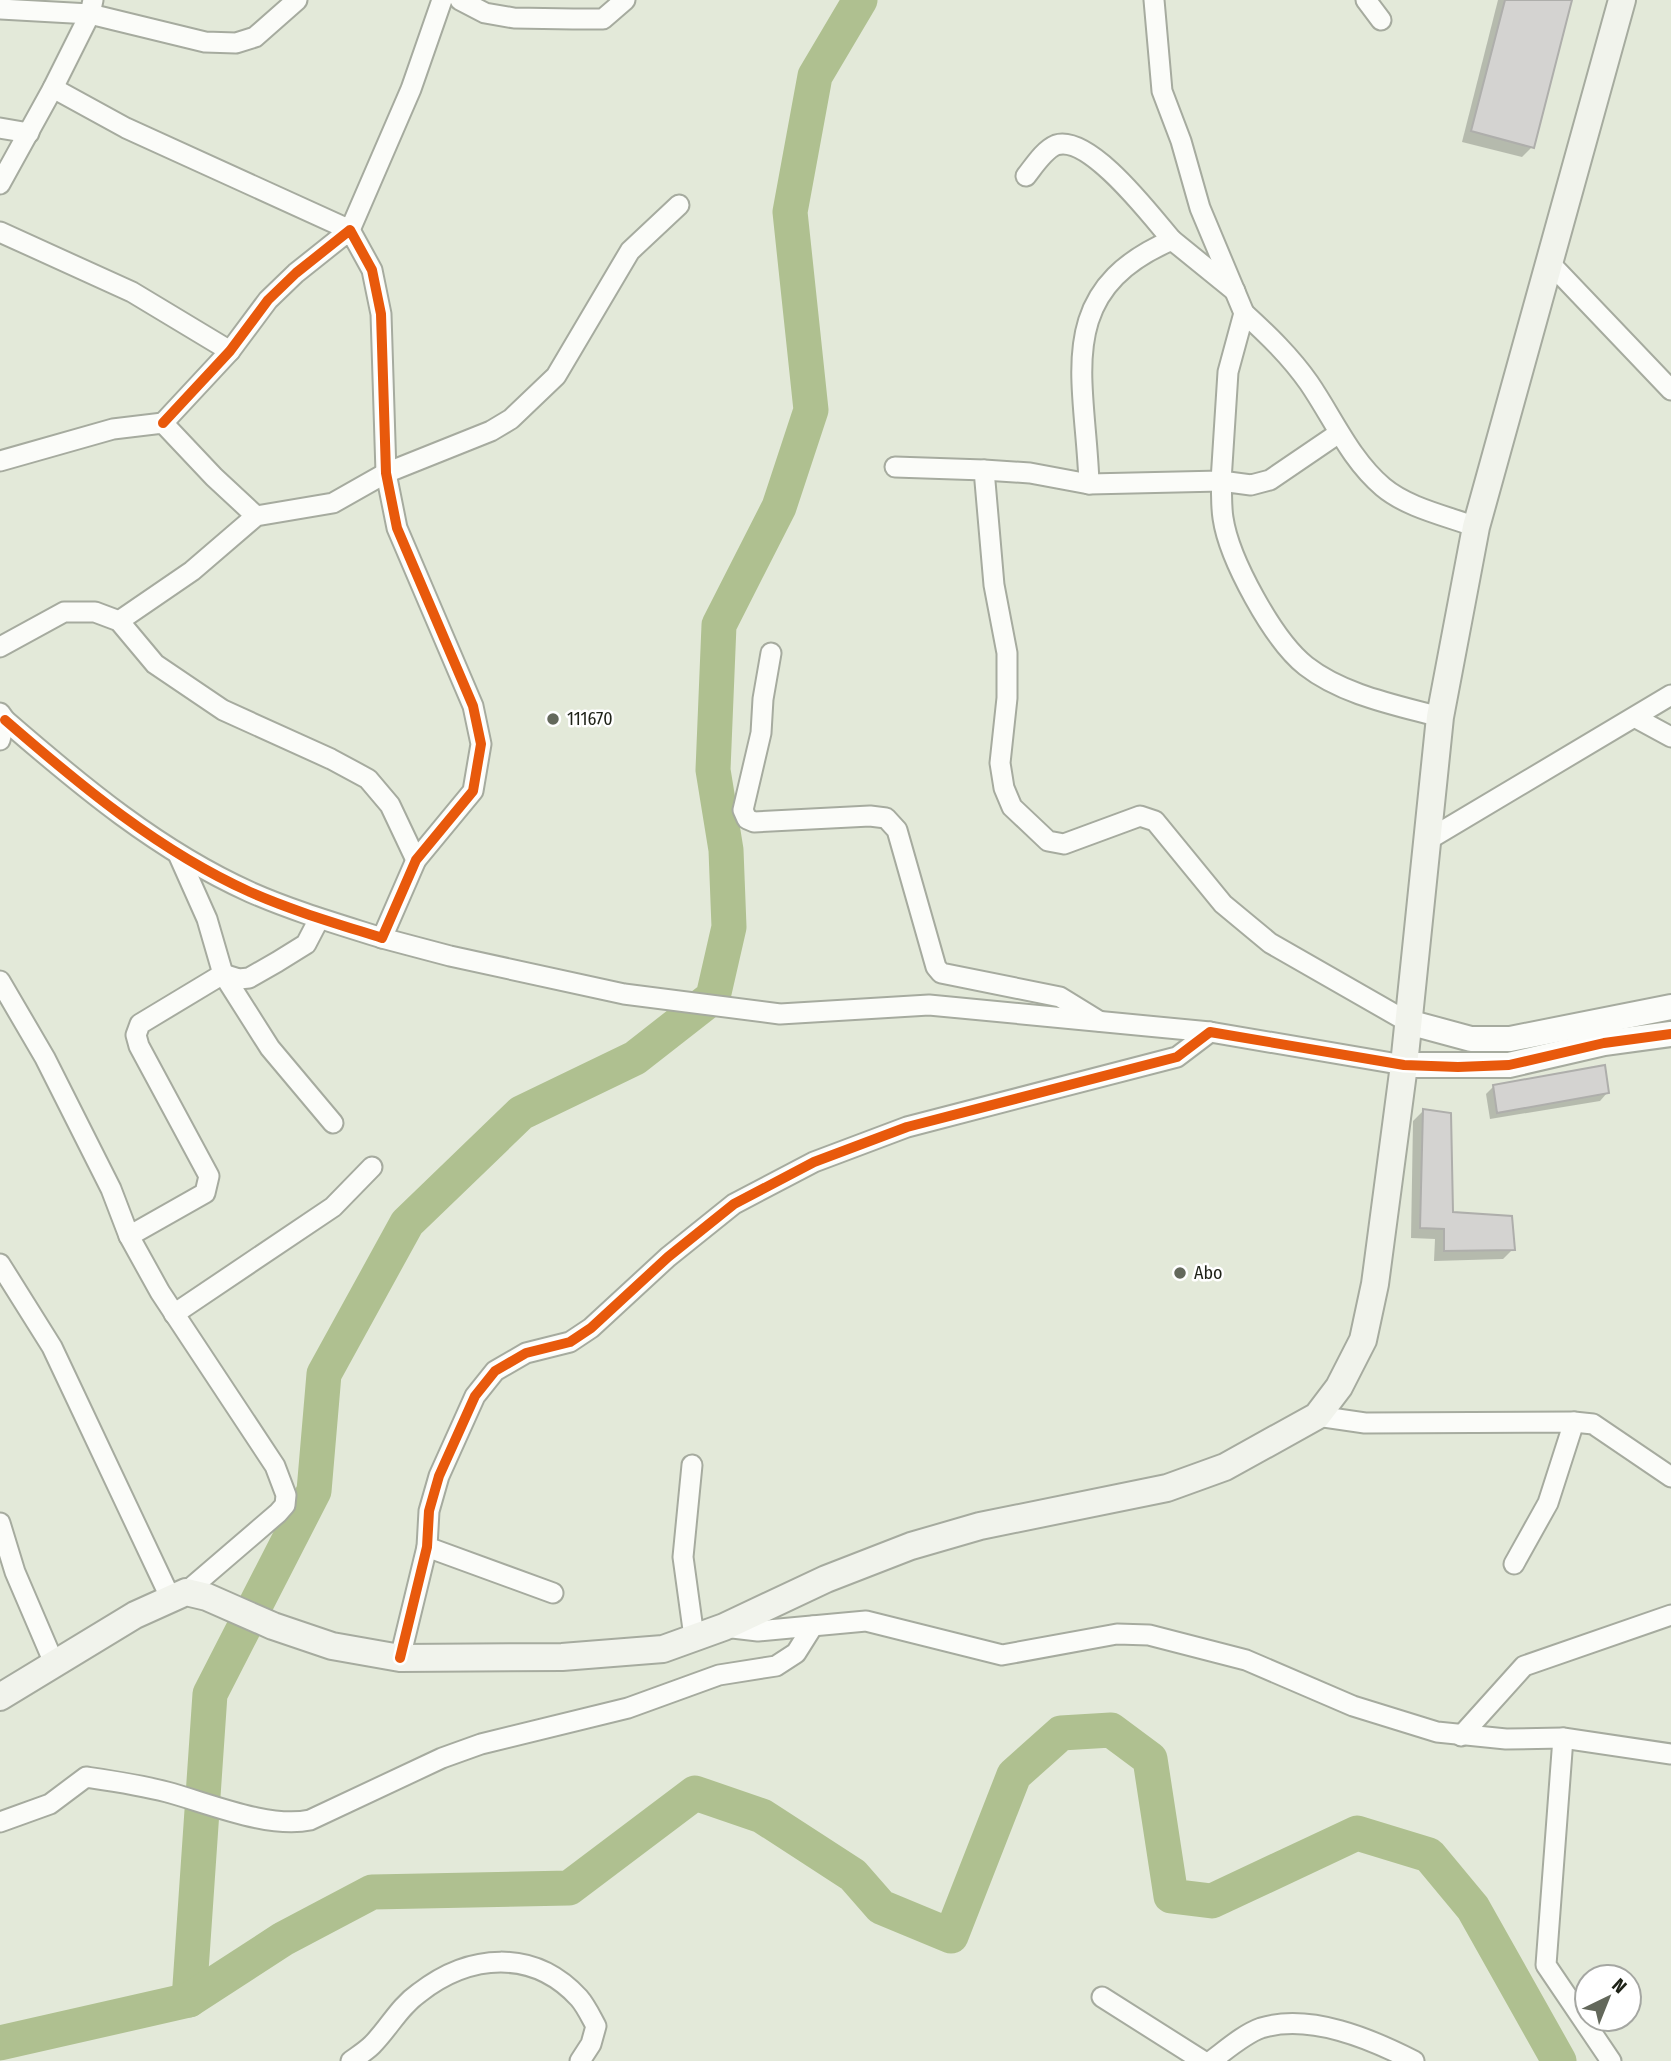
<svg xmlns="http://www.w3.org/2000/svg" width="1671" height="2061" viewBox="0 0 1671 2061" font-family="'Fira Sans Condensed',sans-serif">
	<rect width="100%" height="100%" fill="#e3e9d9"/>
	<!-- shadow -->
	<g fill="#0003">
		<polygon points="1498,0 1570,0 1532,147 1522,157 1462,142"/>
		<polygon points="1493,1087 1607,1093 1600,1101 1490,1119 1486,1094"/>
		<polygon points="1423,1111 1451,1214 1513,1249 1503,1259 1434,1261 1435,1239 1411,1238 1413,1121"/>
	</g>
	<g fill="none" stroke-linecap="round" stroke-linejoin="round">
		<!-- river -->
		<g stroke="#afc090" stroke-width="35">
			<polyline points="189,2000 210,1694 314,1491 324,1374 407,1223 521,1113 635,1058 713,997 729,927 726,850 713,770 719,625 779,507 811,410 790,212 815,76 860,0"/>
			<polyline points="0,2043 189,2000 283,1939 372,1892 569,1888 695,1793 762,1816 853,1875 881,1907 951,1936 1014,1775 1061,1733 1111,1730 1150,1759 1171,1896 1212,1901 1357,1833 1429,1855 1473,1908 1559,2061"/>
		</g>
	</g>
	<!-- building -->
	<g fill="#d4d3d1" stroke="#aeaeab" stroke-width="2">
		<polygon points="1505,0 1572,0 1534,148 1471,131"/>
		<polygon points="1605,1065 1609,1093 1497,1113 1493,1085"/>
		<polygon points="1423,1109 1451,1113 1453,1212 1512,1216 1515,1250 1444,1251 1444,1229 1420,1228"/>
	</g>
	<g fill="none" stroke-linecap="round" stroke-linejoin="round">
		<defs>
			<g id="minor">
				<polyline points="460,0 485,13 514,18 573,19 603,19 625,0"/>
				<polyline points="1366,0 1381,20"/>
				<polyline points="0,9 90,14 205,42 236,43 255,37 297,0"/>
				<polyline points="53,88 126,128 350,230 411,89 442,0"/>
				<polyline points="0,128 29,133"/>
				<path d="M1026,176C1034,166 1044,150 1056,145C1090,134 1152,217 1172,240"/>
				<polyline points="0,184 53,88 90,14 93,0"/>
				<polyline points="0,232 132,292 230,351"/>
				<polyline points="1548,261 1671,390"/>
				<path d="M1244,313C1268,335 1290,356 1309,383C1333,418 1350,459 1383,487C1408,508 1447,516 1476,527"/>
				<path d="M1339,433L1270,480L1251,485L1221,481C1222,493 1221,506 1223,518C1229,559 1273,640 1306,666C1343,695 1396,705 1440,717"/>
				<polyline points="0,461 113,429 163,423 214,477 256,516"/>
				<polyline points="895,467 984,470 994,585 1007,653 1007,698 1000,763 1004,788 1012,807 1048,841 1064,844 1140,816 1155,821 1223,904 1270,943 1408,1022"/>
				<polyline points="984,470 1030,473 1089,484 1221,481 1228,372 1244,313 1200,208 1181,141 1162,91 1154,0"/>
				<path d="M1089,484C1086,381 1050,292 1172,240L1235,291"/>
				<polyline points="119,621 192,571 256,516 333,503 386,473 491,431 511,419 556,376 630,251 679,205"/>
				<polyline points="0,647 64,612 95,612 119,621 155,664 223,710 331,759 368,779 390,805 416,860"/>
				<polyline points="771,653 763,699 761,733 743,810 747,819 754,822 870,816 886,818 897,830 936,967 941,973 1060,997 1099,1021"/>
				<polyline points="0,713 5,720 0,740"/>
				<polyline points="1636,718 1671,737"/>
				<path d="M5,720C81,786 159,851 250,892C293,911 338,924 382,938L416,860L473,791L481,744L473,706L397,528L386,473L381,314L372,270L350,230L296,273L268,300L230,351L163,423"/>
				<polyline points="1426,841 1671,695"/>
				<polyline points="178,854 207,919 223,974 270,1048 333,1123"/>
				<polyline points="382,938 450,956 624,994 780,1014 929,1005 1210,1032"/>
				<polyline points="0,981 45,1058 111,1189 129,1236 160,1292 275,1466 286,1495 285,1505 278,1513 186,1592"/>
				<polyline points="129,1236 205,1193 209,1176 139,1046 136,1035 140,1024 223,974 239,979 249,978 277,962 306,944 319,919"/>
				<polyline points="0,1264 52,1347 170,1597"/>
				<polyline points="174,1314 333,1207 372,1167"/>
				<polyline points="1317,1416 1365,1423 1574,1422 1548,1503 1514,1564"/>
				<polyline points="1574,1422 1593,1424 1671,1477"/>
				<polyline points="692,1465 683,1557 694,1637"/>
				<polyline points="0,1523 15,1572 54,1663"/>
				<polyline points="427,1547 553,1593"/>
				<polyline points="724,1627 758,1631 866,1621 1002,1655 1117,1634 1149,1635 1246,1660 1353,1706 1437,1732 1506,1739 1563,1738 1671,1754"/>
				<polyline points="400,1658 427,1547 429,1511 439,1476 475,1396 495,1371 526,1353 570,1342 591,1328 668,1257 734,1204 814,1162 907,1127 1177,1057 1210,1032 1404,1065"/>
				<polyline points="1461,1736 1524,1666 1671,1615"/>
				<polyline points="1563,1738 1546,1965 1611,2061"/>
				<path d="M0,1822L50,1804L86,1777C113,1781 141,1785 167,1792C208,1803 269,1829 310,1820L442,1758L481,1744L628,1708L719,1675L776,1666L796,1653L813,1626"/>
				<polyline points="1102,1997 1203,2061"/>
				<path d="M351,2061C358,2056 366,2051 372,2045C389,2028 399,2007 419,1993C469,1954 533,1948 579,1998C586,2006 591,2017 596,2026L591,2044L580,2061"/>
				<path d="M1211,2061C1226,2050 1244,2034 1261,2028C1310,2013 1371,2039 1414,2061"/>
			</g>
			<g id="tertiary">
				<polyline points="1408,1022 1471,1039 1510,1039 1671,1007"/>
				<polyline points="1404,1065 1509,1065 1604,1043 1671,1034"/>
			</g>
			<polyline id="secondary" points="0,1697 135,1615 186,1592 207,1597 273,1626 332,1646 400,1658 562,1657 663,1649 724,1627 826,1579 911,1546 980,1526 1167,1488 1225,1467 1317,1416 1339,1387 1363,1340 1375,1284 1404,1065 1440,717 1476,527 1622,0"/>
		</defs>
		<!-- minor casing -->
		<use href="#minor" stroke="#a6ab9f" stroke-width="23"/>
		<!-- tertiary casing -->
		<use href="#tertiary" stroke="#a6ab9f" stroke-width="28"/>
		<!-- secondary casing -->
		<use href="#secondary" stroke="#a6ab9f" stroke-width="30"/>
		<!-- minor -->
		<use href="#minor" stroke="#fbfcf9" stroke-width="19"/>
		<!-- tertiary -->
		<use href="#tertiary" stroke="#fbfcf9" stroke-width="24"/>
		<!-- secondary -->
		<use href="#secondary" stroke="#f1f3ec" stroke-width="26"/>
		<defs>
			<g id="cycleway">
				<path d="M5,720C81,786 159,851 250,892C293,911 338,924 382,938L416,860L473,791L481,744L473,706L397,528L386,473L381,314L372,270L350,230L296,273L268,300L230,351L163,423"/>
				<polyline points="400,1658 427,1547 429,1511 439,1476 475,1396 495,1371 526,1353 570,1342 591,1328 668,1257 734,1204 814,1162 907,1127 1177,1057 1210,1032 1404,1065 1458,1067 1509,1065 1604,1043 1671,1034"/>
			</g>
		</defs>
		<!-- cycleway casing -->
		<use href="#cycleway" stroke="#fff" stroke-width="15"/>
		<!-- cycleway -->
		<use href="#cycleway" stroke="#e8590c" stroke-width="10"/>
	</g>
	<!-- markers -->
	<g fill="#63685b" stroke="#fff" stroke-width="2.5">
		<circle cx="553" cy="719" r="7"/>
		<circle cx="1180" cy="1273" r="7"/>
	</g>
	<g text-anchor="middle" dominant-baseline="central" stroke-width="5" stroke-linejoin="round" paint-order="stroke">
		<!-- poi labels -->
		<g font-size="18" fill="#1e2217" stroke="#fff" text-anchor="start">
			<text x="567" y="719">111670</text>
			<text x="1194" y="1273">Abo</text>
		</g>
	</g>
	<!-- north arrow -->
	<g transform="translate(1608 1998) rotate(43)"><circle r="33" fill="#ffffff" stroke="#a5a7a2" stroke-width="2"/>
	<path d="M0-5L12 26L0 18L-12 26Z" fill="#63685b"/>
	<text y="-10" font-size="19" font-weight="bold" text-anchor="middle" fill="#1e2217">N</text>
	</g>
</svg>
